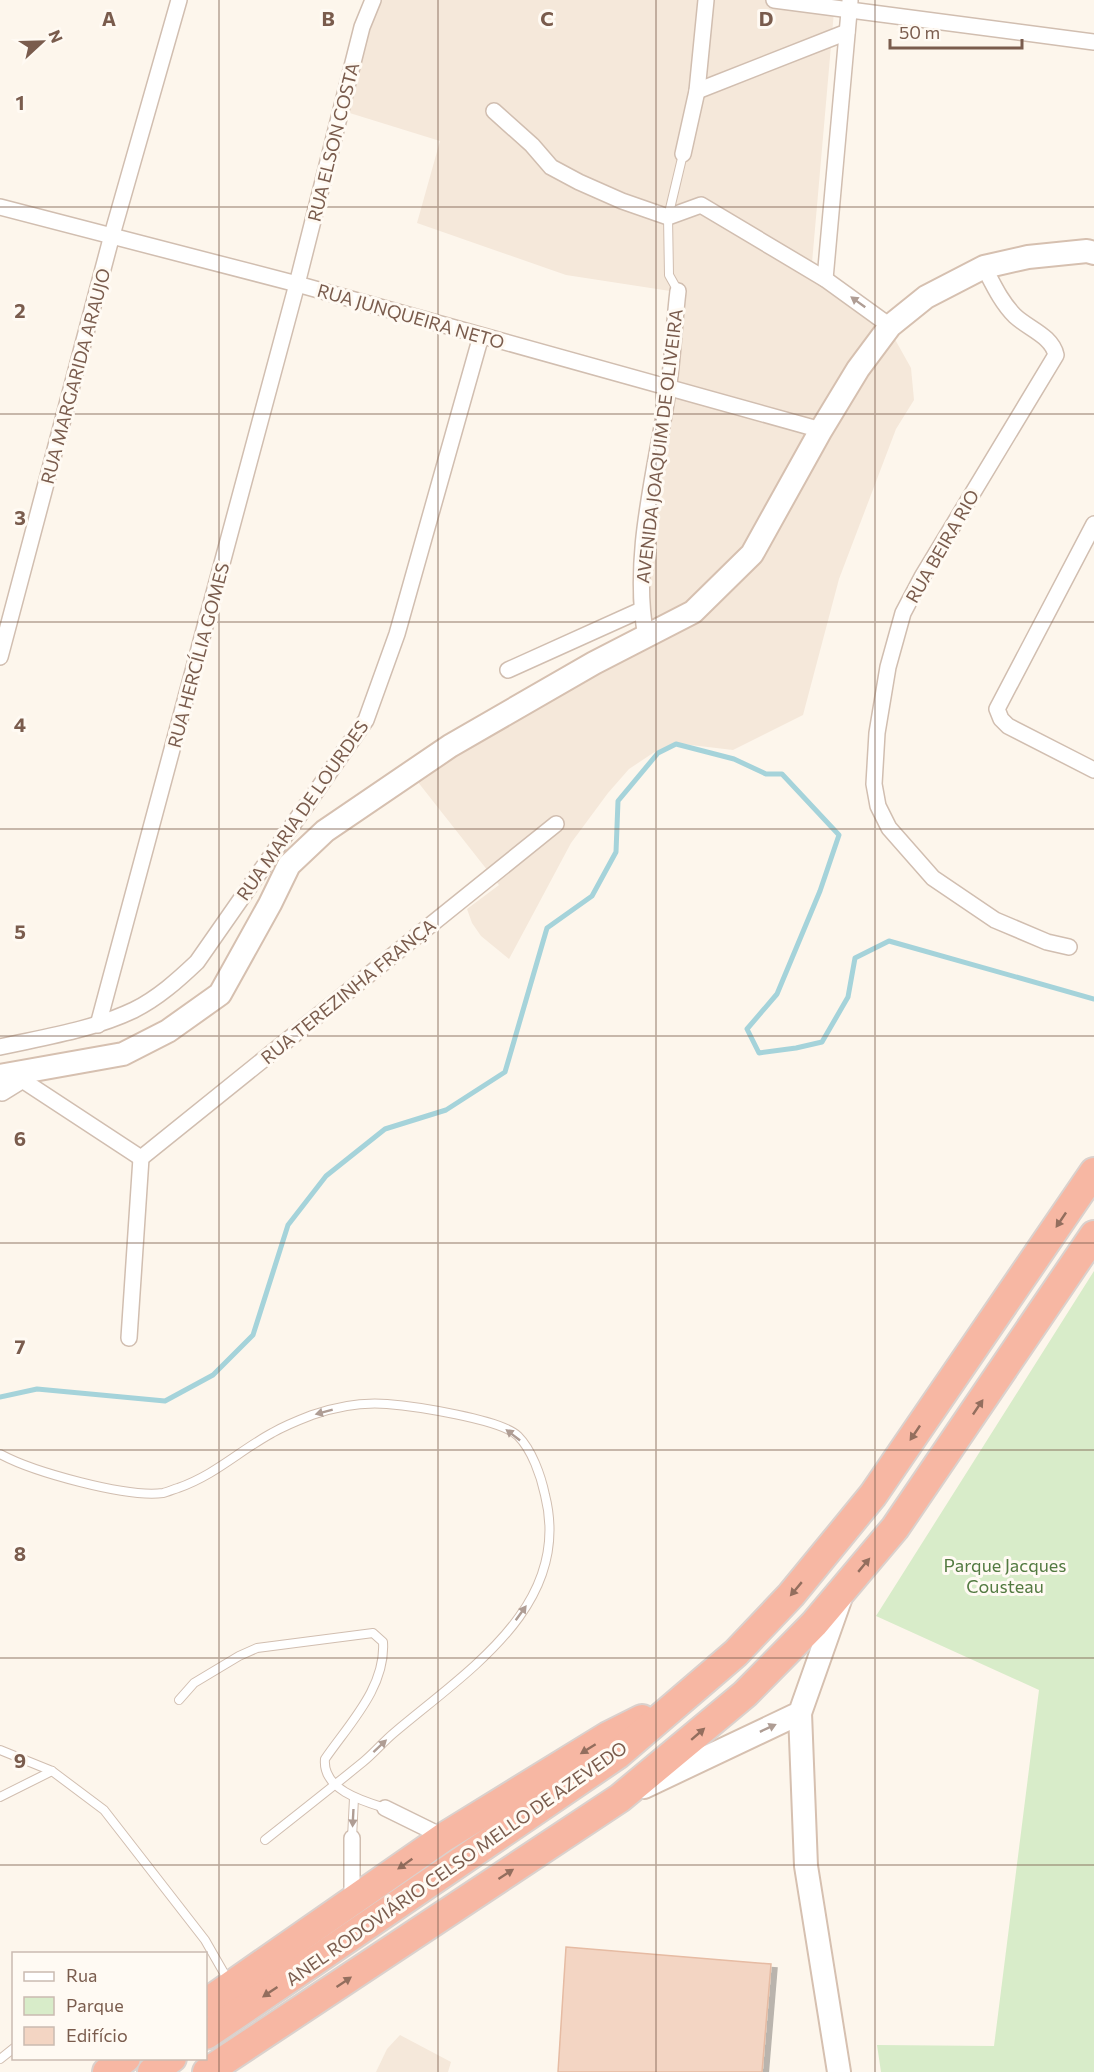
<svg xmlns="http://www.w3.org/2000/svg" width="1094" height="2072" viewBox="0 0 1094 2072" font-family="Commissioner,sans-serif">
	<defs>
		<filter id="shadow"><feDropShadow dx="6" dy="4" stdDeviation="0" flood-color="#0004"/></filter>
	</defs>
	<rect width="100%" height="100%" fill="#fdf6ec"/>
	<!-- residential -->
	<g fill="#f5e8da">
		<polygon points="373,0 835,0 812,263 892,334 911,368 914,400 896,429 839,579 803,715 733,750 674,743 653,753 629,769 608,793 571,843 509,959 481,936 472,923 467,909 499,885 410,772 644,637 632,601 636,559 683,293 566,275 417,223 440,141 340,110"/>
		<polygon points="400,2035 451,2062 448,2072 376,2072 387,2049"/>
	</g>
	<!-- green -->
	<polygon fill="#d8ecc9" points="1094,1271 1094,2072 881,2072 877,2045 994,2046 1039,1690 876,1616"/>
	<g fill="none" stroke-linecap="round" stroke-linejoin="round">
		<!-- stream -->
		<polyline stroke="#a5d3da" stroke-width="5" points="0,1397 37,1389 165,1401 213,1375 253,1335 288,1225 326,1176 385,1129 446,1110 505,1072 547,928 592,896 616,852 618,801 658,753 676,744 734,759 766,774 782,774 839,835 820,891 777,994 747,1029 759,1053 796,1048 822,1042 848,997 855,958 889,941 1094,999"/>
	</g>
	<!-- building -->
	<polygon fill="#f3d5c3" stroke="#e6bba3" stroke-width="1.5" filter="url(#shadow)" points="566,1947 771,1964 762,2072 558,2072"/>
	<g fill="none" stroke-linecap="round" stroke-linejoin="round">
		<defs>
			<g id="lane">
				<polyline points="678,291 669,275 668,217 683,154"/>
				<path d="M0,1454C33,1472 127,1498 163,1493C168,1492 174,1489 178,1488C215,1475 239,1451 272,1433C284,1426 299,1420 312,1415C335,1407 363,1402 387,1404C413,1406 501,1419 518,1436C532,1450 541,1476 545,1495C573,1605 467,1671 395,1732C384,1741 374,1753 363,1762C331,1788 298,1814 265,1840"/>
				<path d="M179,1700L194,1683L239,1656L257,1648L373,1633L383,1642C386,1687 349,1724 325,1759C322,1789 362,1801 385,1808"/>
				<polyline points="0,1750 52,1771 104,1810 205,1940 228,1980"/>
				<polyline points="0,1797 52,1771"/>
				<polyline points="352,1838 354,1798"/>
				<polyline points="0,2059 14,2048"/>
			</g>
			<g id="street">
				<polyline points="774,0 1094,42"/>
				<polyline points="697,91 847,32"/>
				<polyline points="494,111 532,145 551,167 579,182 622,201 668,217 701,205 825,279 890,326"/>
				<polyline points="683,154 697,91 706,0"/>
				<polyline points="0,207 297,284 821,430"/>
				<path d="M984,267C993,284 1001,302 1015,316C1029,329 1052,336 1056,355L922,577L903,613L888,667L877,733L874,784L878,806L889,828L933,878L995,920L1047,942L1069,947"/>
				<polyline points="825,279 850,1"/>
				<polyline points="1094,524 997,709 1001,719 1008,726 1094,770"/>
				<path d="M646,637C631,556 656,471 668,391C673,358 674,324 678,291"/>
				<polyline points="0,657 112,235 179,0"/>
				<polyline points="508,670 641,610"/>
				<polyline points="98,1025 297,284 362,27 373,0"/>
				<path d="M0,1047C45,1037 92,1030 134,1010C158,998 178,980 197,962L366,720L397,634L481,336"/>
				<polyline points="10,1072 141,1158"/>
				<polyline points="2,1093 23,1080"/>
				<polyline points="141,1158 556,824"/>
				<polyline points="129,1338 141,1158"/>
				<polyline points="385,1808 444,1837"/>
				<polyline points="352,1838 352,1901"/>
			</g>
			<g id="secondary">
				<polyline points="0,1076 123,1054 168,1031 220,994 270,904 289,865 325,831 450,746 594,663 693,612 752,554 821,430 858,369 890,326 926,297 984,267 1028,257 1087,251 1094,253"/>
				<polyline points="800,1713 806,1866 839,2072"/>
				<polyline points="644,1787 800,1713 841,1597"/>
			</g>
			<g id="highway">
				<polyline points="206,2003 444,1837 608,1736 642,1719"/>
				<polyline points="206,2035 617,1755 736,1653 791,1595 873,1495 1094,1172"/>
				<polyline points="107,2072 126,2058"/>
				<polyline points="152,2072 172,2058"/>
				<polyline points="207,2072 620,1798 745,1694 814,1624 895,1528 1094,1235"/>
			</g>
		</defs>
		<!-- lane casing -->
		<use href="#lane" stroke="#d1beb0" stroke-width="10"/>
		<!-- street casing -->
		<use href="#street" stroke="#d1beb0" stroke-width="18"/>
		<!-- secondary casing -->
		<use href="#secondary" stroke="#d6c0b0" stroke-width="26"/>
		<!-- highway casing -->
		<use href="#highway" stroke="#dad1cd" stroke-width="32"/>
		<!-- lane -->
		<use href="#lane" stroke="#fff" stroke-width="8"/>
		<!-- street -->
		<use href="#street" stroke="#fff" stroke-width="15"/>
		<!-- secondary -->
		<use href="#secondary" stroke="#fff" stroke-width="22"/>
		<!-- highway -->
		<use href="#highway" stroke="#f7b7a3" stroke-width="28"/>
	</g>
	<!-- one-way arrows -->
	<defs><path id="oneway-solid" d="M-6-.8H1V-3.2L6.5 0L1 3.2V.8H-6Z" transform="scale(1.5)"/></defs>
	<g fill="#af9d94">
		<use href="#oneway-solid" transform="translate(858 302) rotate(-144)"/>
		<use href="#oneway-solid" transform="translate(324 1412) rotate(165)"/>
		<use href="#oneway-solid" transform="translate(513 1435) rotate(-142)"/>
		<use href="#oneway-solid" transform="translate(521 1613) rotate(-54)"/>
		<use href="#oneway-solid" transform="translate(768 1728) rotate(-25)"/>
		<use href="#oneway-solid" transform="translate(380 1746) rotate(-43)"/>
		<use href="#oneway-solid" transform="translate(353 1818) rotate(93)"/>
	</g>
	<g fill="#936e5e">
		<use href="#oneway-solid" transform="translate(1061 1220) rotate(124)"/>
		<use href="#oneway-solid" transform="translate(978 1407) rotate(-56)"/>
		<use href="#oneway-solid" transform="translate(915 1433) rotate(124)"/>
		<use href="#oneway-solid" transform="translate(864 1565) rotate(-50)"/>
		<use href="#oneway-solid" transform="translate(796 1589) rotate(130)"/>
		<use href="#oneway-solid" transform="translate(698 1734) rotate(-41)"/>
		<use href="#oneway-solid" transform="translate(588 1749) rotate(148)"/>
		<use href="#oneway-solid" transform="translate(405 1864) rotate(145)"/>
		<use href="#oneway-solid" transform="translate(506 1874) rotate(-33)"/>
		<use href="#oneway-solid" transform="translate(344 1982) rotate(-34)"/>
		<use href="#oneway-solid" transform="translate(270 1992) rotate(146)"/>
	</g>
	<!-- grid -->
	<path fill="none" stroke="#7a5c4d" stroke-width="1.5" stroke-opacity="0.55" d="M219,0V2072M438,0V2072M656,0V2072M875,0V2072M0,207H1094M0,414H1094M0,622H1094M0,829H1094M0,1036H1094M0,1243H1094M0,1450H1094M0,1658H1094M0,1865H1094"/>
	<g text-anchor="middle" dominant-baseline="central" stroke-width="6" stroke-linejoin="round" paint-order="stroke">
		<!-- street labels -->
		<g font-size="18" fill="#7a5c4d" stroke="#fffaf3">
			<text transform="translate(333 142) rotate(-76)">RUA ELSON COSTA</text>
			<text transform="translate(411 316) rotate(16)">RUA JUNQUEIRA NETO</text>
			<text transform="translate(75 376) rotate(-75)">RUA MARGARIDA ARAUJO</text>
			<text transform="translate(659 446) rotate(-83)">AVENIDA JOAQUIM DE OLIVEIRA</text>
			<text transform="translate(942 546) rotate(-60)">RUA BEIRA RIO</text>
			<text transform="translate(198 655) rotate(-75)">RUA HERCÍLIA GOMES</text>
			<text transform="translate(302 810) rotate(-55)">RUA MARIA DE LOURDES</text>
			<text transform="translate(348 991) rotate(-39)">RUA TEREZINHA FRANÇA</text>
			<text transform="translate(456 1863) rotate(-35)">ANEL RODOVIÁRIO CELSO MELLO DE AZEVEDO</text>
		</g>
		<!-- park labels -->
		<g font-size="18" fill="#537a41" stroke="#fffaf3">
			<text x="1005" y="1565">Parque Jacques<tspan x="1005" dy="21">Cousteau</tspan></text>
		</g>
	</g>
	<g font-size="20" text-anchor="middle" font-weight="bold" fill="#7a5c4d" stroke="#fffaf3" stroke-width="6" stroke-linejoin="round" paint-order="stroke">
		<text x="109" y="26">A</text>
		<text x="328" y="26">B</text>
		<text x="547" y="26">C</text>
		<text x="766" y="26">D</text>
		<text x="20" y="110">1</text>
		<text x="20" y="318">2</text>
		<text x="20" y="525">3</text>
		<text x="20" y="732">4</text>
		<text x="20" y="939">5</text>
		<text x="20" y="1146">6</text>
		<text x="20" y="1354">7</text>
		<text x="20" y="1561">8</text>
		<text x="20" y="1768">9</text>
	</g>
	<!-- legend -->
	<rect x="12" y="1952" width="195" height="108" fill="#fffaf3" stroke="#cabbb1" stroke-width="1.5"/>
	<rect x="24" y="1972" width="30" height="9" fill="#ffffff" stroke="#cabbb1" stroke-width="1.5"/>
	<text x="66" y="1982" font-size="18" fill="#7a5c4d">Rua</text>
	<rect x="24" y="1997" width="30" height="18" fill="#d8ecc9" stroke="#cabbb1" stroke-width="1.5"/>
	<text x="66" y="2012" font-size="18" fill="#7a5c4d">Parque</text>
	<rect x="24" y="2027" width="30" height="18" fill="#f3d5c3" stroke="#cabbb1" stroke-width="1.5"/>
	<text x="66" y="2042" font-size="18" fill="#7a5c4d">Edifício</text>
	<!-- north arrow -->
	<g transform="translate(42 42) rotate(68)" stroke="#fffaf3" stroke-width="4.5" paint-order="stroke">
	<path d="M0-4.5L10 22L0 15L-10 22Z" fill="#7a5c4d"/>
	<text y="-9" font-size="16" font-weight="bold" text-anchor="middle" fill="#7a5c4d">N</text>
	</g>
	<!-- scale -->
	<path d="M890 39v9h132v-9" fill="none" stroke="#7a5c4d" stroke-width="3"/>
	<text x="899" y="39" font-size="18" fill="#7a5c4d" stroke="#fffaf3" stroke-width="4.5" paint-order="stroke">50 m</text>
</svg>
